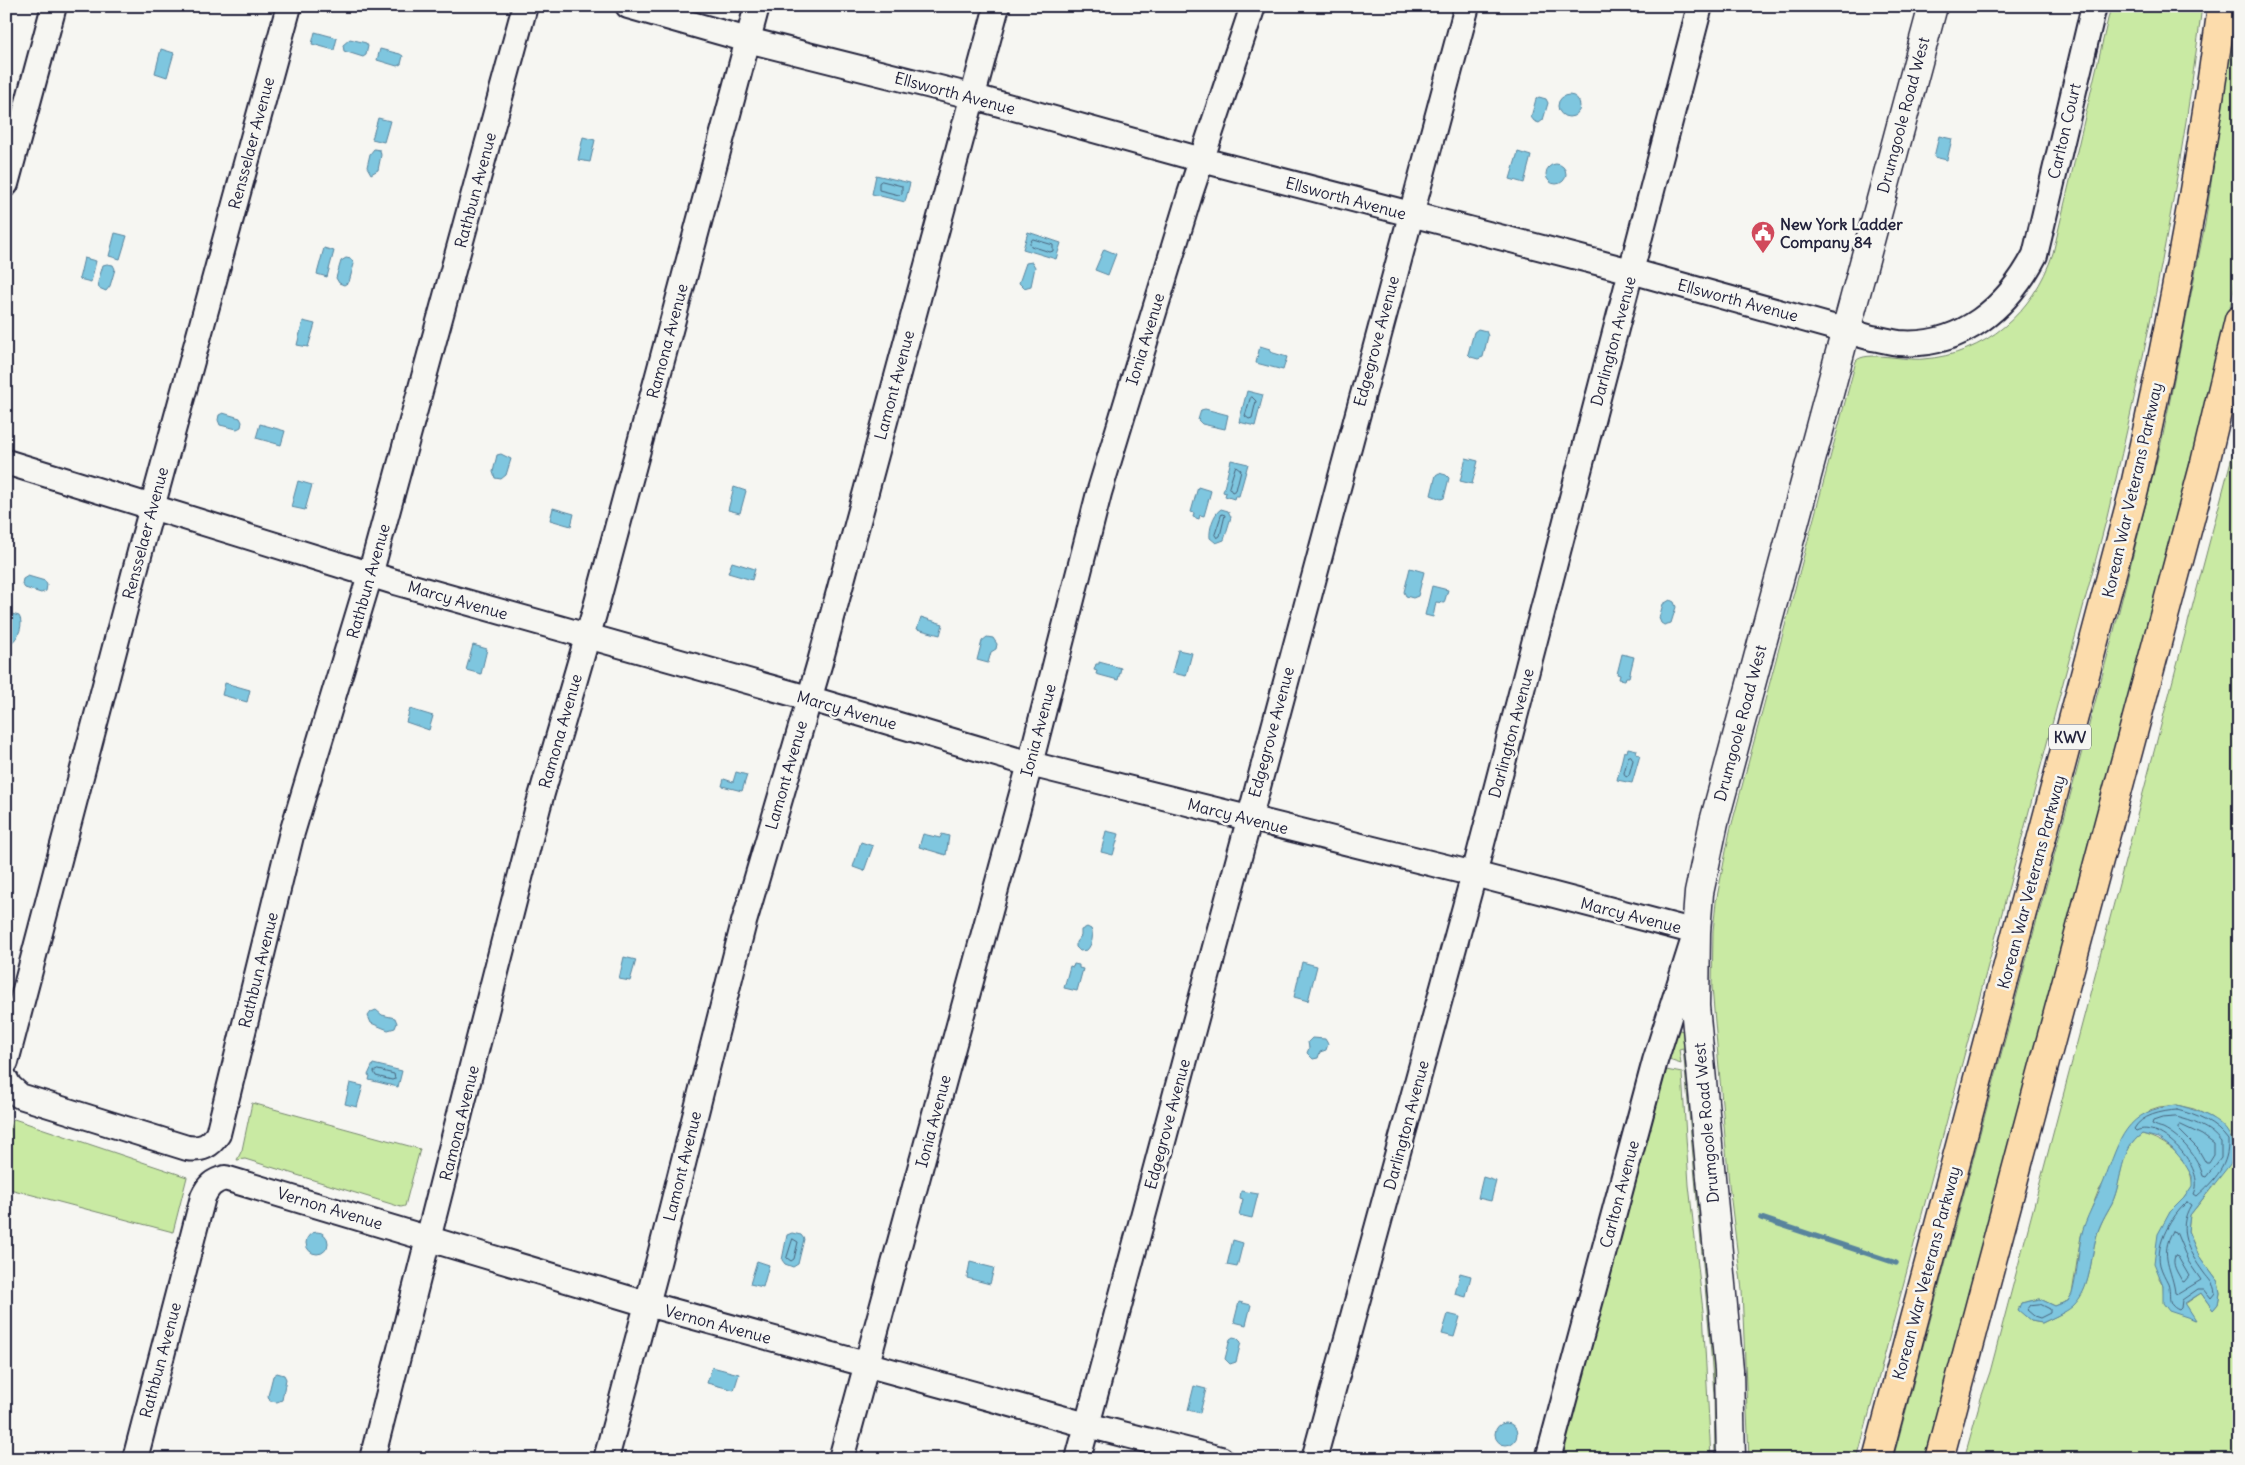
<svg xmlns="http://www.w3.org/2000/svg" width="2245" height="1465" viewBox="0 0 2245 1465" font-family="Delius,sans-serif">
	<rect width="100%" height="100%" fill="#f6f6f2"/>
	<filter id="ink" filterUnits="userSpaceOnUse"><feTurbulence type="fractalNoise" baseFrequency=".02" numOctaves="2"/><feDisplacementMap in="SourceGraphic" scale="10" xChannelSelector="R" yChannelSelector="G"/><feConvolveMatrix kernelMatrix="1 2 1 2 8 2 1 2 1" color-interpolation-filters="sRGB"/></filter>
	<g filter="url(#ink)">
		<!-- green -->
		<g fill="#c9eaa3" stroke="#76866f" fill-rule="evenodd">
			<path d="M2111,6H2202C2181,178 2147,348 2107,517L1857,1459H1749L1742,1290L1729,1184L1712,987L1713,931L1716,902L1730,831L1856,361C1865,350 1907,361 1923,359C1985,355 2034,312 2053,253Z"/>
			<polygon points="2237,6 2239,265 2222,346 1927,1459 1893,1459 2113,635 2163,435 2205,224"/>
			<path d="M2239,430V1459H1964L1981,1398L1990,1372ZM2177,1105L2194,1109L2212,1118L2214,1185L2190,1215L2188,1231L2199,1256L2218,1282L2220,1293L2218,1304L2213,1310L2201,1293L2185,1304L2195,1320L2164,1303L2163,1285L2159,1278L2170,1212L2184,1198L2193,1186C2190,1158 2167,1141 2142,1134C2118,1151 2123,1178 2112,1203C2106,1214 2099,1225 2096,1238C2090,1260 2091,1289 2072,1306C2065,1313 2052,1318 2042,1323L2031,1321L2019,1310L2021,1303L2040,1299L2055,1306L2068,1301L2072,1294L2081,1236L2098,1192L2150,1110L2159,1107Z"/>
			<polygon points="1679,1030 1685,1031 1718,1399 1719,1459 1715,1459 1714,1395 1710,1340 1683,1048 1679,1049 1681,1064 1669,1060 1676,1034"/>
			<polygon points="1666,1070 1682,1073 1689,1185 1703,1311 1711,1459 1561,1459"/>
			<polygon points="252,1103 420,1149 405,1206 401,1207 245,1159 237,1160 242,1150"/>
			<polygon points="14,1119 187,1177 173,1232 6,1188 6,1144 12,1121"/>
		</g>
		<!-- water -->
		<g fill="#7ec6df" stroke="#59849d">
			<polygon points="315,32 337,38 334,50 312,44"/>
			<polygon points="350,39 366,43 368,46 366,55 363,57 344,51 343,45"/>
			<polygon points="161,49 174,53 167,77 155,73"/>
			<polygon points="380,49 400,54 403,56 401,64 397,66 377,60"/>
			<circle cx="1569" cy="106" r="11"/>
			<polygon points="1539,97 1546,99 1548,103 1543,120 1539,123 1534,121 1531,117 1536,99"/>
			<polygon points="378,118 390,121 384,142 372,139"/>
			<polygon points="1939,136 1952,139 1947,160 1934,157"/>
			<polygon points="583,137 595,140 590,162 578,160"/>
			<polygon points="374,149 380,150 381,155 378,170 371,174 367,167 370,154"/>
			<polygon points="1518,152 1531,156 1524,183 1510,179"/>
			<circle cx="1556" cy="174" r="10"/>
			<polygon points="876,175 910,183 905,202 872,194"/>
			<polygon points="1028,232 1061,243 1056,259 1023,249"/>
			<polygon points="115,233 127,236 120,259 109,256"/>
			<polygon points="324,248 334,251 327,277 317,274"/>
			<polygon points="1104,249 1116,254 1108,275 1095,270"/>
			<polygon points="84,258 96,261 91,282 79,279"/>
			<polygon points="346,258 351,259 354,264 349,282 344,285 339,283 336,278 341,261"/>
			<polygon points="1032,262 1035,267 1031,286 1024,288 1019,283 1026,263"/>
			<polygon points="107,264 113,265 115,269 110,286 106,291 99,288 98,282 103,265"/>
			<polygon points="303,321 315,324 308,347 297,345"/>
			<polygon points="1478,329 1486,331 1488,336 1483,357 1478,359 1471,357 1468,354 1474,332"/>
			<polygon points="1260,346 1270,349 1270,352 1287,357 1283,370 1256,363"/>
			<polygon points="1247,391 1263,395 1255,426 1239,422"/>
			<polygon points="1205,409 1228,415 1225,429 1202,424 1198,420 1201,410"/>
			<polygon points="223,413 240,418 242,422 241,427 237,429 220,425 218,420 219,415"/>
			<polygon points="260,424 285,431 281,445 256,438"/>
			<polygon points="501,454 511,459 506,475 501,479 495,478 493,472 497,455"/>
			<polygon points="1466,458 1478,461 1472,484 1460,481"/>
			<polygon points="1231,460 1248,464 1239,496 1235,496 1234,499 1225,496 1226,493 1223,492"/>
			<polygon points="1439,473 1446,475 1449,478 1444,498 1441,499 1431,495 1436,475"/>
			<polygon points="298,481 312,485 305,510 291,507"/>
			<polygon points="734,487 746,491 740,513 728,510"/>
			<polygon points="1198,487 1211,491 1204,516 1200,515 1199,519 1193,517 1194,513 1191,512"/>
			<polygon points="553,508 574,514 571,526 550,520"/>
			<path d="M1221,509L1228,511L1231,517L1224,540L1216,543L1210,538C1209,530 1213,514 1221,509Z"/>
			<polygon points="732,562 755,569 752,580 728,573"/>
			<polygon points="1410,568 1424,572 1418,596 1413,598 1406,596 1404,592"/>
			<polygon points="28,576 45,581 47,585 46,591 41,593 25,588 22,584 23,579"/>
			<polygon points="1432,586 1448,590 1444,603 1436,602 1433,617 1425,615"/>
			<polygon points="1670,600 1674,602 1676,607 1671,623 1664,625 1661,623 1659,618 1663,604"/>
			<path d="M12,614L19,616C24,623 19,638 11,643L6,641V621Z"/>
			<polygon points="921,617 943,624 940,635 917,629"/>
			<polygon points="987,637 993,638 997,644 996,649 991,652 988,663 977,660 982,641"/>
			<polygon points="473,645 487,649 481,674 466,670"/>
			<polygon points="1178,650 1192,653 1186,676 1172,673"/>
			<polygon points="1622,654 1634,657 1629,677 1626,677 1625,680 1619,679 1620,675 1617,674"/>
			<polygon points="1099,662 1121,668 1118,680 1096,674 1097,671 1094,670 1096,664 1099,664"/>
			<polygon points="225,683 250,690 247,702 222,695"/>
			<polygon points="410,709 433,716 429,730 406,722"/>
			<polygon points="1628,748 1637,750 1636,754 1640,755 1632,783 1617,780 1624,751 1627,752"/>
			<polygon points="736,772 747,775 742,791 722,786 724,779 733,782"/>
			<polygon points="1106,831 1119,834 1113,855 1101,852"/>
			<polygon points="923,834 940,838 942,834 949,836 946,855 919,847"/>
			<polygon points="861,842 873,846 864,871 853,867"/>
			<path d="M1087,927L1091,929C1094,935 1092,945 1087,950L1080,951L1076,947V942L1081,936V930Z"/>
			<polygon points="624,957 636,960 630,981 619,979"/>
			<polygon points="1302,962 1317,966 1308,1001 1294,997"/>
			<polygon points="1074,964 1079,965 1079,968 1083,969 1077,991 1064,988 1070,966 1073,967"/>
			<polygon points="376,1010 382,1015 395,1018 397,1023 395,1028 388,1030 371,1023 368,1016 371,1012"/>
			<polygon points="1312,1038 1325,1039 1328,1044 1326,1050 1320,1052 1318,1058 1313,1059 1307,1053 1309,1048 1308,1042"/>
			<polygon points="373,1064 402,1071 398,1087 369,1080 370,1076 368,1075"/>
			<polygon points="350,1083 363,1086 357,1107 345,1104"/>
			<path d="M2177,1105C2207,1113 2241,1125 2231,1163L2190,1215L2188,1231L2199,1256L2218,1282L2220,1293L2218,1304L2213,1310L2201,1293L2185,1303L2196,1320L2169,1311L2163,1303V1285L2154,1263L2158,1234L2170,1212L2184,1198L2192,1186V1176L2183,1161L2172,1148L2158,1138L2142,1134C2119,1150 2123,1179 2112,1203C2106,1214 2099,1225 2096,1238C2090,1260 2091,1289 2073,1306C2065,1313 2052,1318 2042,1323L2031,1321L2018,1310L2021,1303L2040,1299L2055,1306L2068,1301L2072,1294C2077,1275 2078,1256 2081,1237C2085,1218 2097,1199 2104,1181C2120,1139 2125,1110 2177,1105Z"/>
			<polygon points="1483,1177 1496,1181 1491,1201 1478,1198"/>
			<polygon points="1241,1191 1258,1194 1252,1218 1239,1215 1243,1199 1240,1198"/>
			<circle cx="317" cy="1243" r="11"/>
			<polygon points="792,1233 801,1235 804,1239 798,1264 793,1267 785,1264 782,1260 787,1235"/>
			<polygon points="1233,1240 1243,1243 1237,1267 1227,1265"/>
			<polygon points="757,1261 769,1265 763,1287 750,1284"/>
			<polygon points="970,1262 994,1268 990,1284 967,1278"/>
			<polygon points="1460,1273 1471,1276 1466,1297 1455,1294"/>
			<polygon points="1239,1302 1251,1305 1246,1325 1234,1322"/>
			<polygon points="1448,1314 1460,1317 1454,1337 1442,1334"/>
			<polygon points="1233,1337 1237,1338 1241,1342 1236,1362 1230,1364 1225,1359 1230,1339"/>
			<polygon points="712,1367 739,1374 734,1390 707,1383"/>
			<polygon points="277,1373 284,1375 286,1379 282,1400 277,1402 270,1401 268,1396 273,1376"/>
			<polygon points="1194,1386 1206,1389 1200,1413 1188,1410"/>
			<circle cx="1506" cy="1434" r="11"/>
		</g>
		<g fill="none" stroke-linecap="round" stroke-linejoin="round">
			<!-- shore -->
			<g stroke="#47647d" stroke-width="1">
				<polygon points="882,181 902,186 902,194 899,195 879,190 879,183"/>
				<polygon points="1033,239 1053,245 1053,251 1050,252 1031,246 1030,243"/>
				<polygon points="1252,397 1256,401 1252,418 1249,419 1245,416 1250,399"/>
				<polygon points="1236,466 1241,470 1236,490 1232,492 1229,488"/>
				<polygon points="1222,514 1225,515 1220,536 1217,538 1215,535"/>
				<polygon points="1631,756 1633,760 1629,775 1626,777 1624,773 1628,757"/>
				<polygon points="378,1070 394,1074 395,1079 392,1080 376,1076 374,1072"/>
				<path d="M2177,1110C2197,1115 2216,1123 2228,1140C2229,1165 2215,1180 2197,1196L2194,1194C2207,1168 2160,1119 2136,1131L2134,1129C2141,1115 2162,1111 2177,1110Z"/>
				<path d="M2176,1117C2193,1121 2210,1127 2221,1142V1158L2206,1177L2203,1176C2198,1157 2181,1137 2163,1128C2159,1127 2156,1126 2152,1124L2153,1121L2162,1118Z"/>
				<polygon points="2181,1125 2202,1135 2214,1144 2214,1155 2209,1163 2206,1163 2198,1149 2178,1129 2178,1127"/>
				<path d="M2187,1202L2191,1205C2176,1230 2188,1251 2204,1273C2209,1280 2214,1283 2215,1293L2211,1298L2204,1289H2198L2182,1300L2181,1308L2179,1310C2165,1304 2172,1295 2168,1283C2165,1277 2162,1272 2160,1265C2155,1243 2172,1216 2187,1202Z"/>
				<path d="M2173,1231L2176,1232L2188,1261L2201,1280L2178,1294L2175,1293C2173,1271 2158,1255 2173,1231Z"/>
				<polygon points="793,1239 798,1242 794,1259 791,1261 787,1258"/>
				<path d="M2175,1256L2178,1257L2189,1276L2184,1282L2182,1281C2178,1273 2171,1265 2175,1256Z"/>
				<polygon points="2040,1304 2050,1309 2050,1313 2040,1318 2034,1316 2027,1310 2031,1305"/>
			</g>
			<!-- stream -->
			<polyline stroke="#59849d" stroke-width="5.5" points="1761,1218 1896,1263"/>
			<defs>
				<g id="street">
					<path d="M628,6L748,40L971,96L1202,160L1631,271L1872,338C1881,339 1890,342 1899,343C1961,348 2008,307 2035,255L2094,6"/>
					<polyline points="6,184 54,6"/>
					<polyline points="6,462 395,582 808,698 1030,764 1474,874 1696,932 1655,1061 1548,1459"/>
					<polyline points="6,1062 142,544 289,6"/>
					<path d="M6,1080L9,1086L20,1096L187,1148C202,1150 210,1146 218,1134L291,836L370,575L525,6"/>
					<path d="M135,1459L203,1197C208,1186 213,1181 225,1178L647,1304L1087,1425L1221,1459"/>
					<polyline points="372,1459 538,807 594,614 757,6"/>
					<polyline points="606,1459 659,1259 744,922 820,662 997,6"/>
					<polyline points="841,1459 1030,764 1099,493 1190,194 1253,6"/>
					<polyline points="1078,1459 1467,6"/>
					<polyline points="1314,1459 1474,874 1700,6"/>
				</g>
				<polyline id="secondary" points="1731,1459 1729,1370 1695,1006 1696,932 1699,893 1714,822 1933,6"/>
				<g id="highway">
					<path d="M1877,1459L2134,490C2170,330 2201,169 2222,6"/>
					<polyline points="1939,1459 2205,463 2239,320"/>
				</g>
			</defs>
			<!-- street casing -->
			<use href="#street" stroke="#22223b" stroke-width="28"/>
			<!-- secondary casing -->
			<use href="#secondary" stroke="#22223b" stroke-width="31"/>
			<!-- highway casing -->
			<use href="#highway" stroke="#22223b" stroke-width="31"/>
			<!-- street -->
			<use href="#street" stroke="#f6f6f2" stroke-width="24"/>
			<!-- secondary -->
			<use href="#secondary" stroke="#f6f6f2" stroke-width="28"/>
			<!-- highway -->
			<use href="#highway" stroke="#fcdcac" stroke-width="28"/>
		</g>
	</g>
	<!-- icons -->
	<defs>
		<symbol id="civic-pin" viewBox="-11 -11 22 30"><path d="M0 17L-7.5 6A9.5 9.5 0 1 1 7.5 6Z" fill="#d1495b" stroke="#f6f6f2"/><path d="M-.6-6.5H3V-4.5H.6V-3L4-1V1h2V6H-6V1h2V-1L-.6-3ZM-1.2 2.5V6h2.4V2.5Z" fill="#fff"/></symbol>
	</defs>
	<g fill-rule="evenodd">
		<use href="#civic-pin" x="1749" y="219" width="28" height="38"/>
	</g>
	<g text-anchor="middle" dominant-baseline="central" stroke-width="5" stroke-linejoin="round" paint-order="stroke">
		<!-- shield labels -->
		<rect fill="#f6f6f2" stroke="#626272" stroke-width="1" x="2049" y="724.5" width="42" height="25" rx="4"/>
		<g font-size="15" font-weight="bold" fill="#22223b">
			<text x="2070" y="737">KWV</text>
		</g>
		<!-- street labels -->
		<g font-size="16" fill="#22223b" stroke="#f6f6f2">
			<text transform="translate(955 93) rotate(15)">Ellsworth Avenue</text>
			<text transform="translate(1903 115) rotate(-75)">Drumgoole Road West</text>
			<text transform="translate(2064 131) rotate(-77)">Carlton Court</text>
			<text transform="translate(251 143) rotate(-75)">Rensselaer Avenue</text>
			<text transform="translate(475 190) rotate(-75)">Rathbun Avenue</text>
			<text transform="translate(1346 198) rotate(15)">Ellsworth Avenue</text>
			<text transform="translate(1738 300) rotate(15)">Ellsworth Avenue</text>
			<text transform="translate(1145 339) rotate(-73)">Ionia Avenue</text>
			<text transform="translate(667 341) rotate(-75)">Ramona Avenue</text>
			<text transform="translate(1376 341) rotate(-75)">Edgegrove Avenue</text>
			<text transform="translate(1613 341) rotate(-75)">Darlington Avenue</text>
			<text transform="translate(894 385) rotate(-75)">Lamont Avenue</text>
			<text transform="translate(2132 490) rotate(-77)">Korean War Veterans Parkway</text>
			<text transform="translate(145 533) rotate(-75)">Rensselaer Avenue</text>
			<text transform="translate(368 581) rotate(-74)">Rathbun Avenue</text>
			<text transform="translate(458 600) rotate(16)">Marcy Avenue</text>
			<text transform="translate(847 710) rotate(16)">Marcy Avenue</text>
			<text transform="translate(1740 723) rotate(-75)">Drumgoole Road West</text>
			<text transform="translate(1038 730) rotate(-75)">Ionia Avenue</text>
			<text transform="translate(560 731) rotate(-74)">Ramona Avenue</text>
			<text transform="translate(1271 732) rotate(-75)">Edgegrove Avenue</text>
			<text transform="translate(1511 733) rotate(-75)">Darlington Avenue</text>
			<text transform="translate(786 775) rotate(-74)">Lamont Avenue</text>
			<text transform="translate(1238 816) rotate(14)">Marcy Avenue</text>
			<text transform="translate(2031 882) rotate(-75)">Korean War Veterans Parkway</text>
			<text transform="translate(1631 915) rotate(14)">Marcy Avenue</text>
			<text transform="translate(258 970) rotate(-76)">Rathbun Avenue</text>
			<text transform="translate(933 1121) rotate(-75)">Ionia Avenue</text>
			<text transform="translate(459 1123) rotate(-76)">Ramona Avenue</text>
			<text transform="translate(1706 1123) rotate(-95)">Drumgoole Road West</text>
			<text transform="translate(1167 1124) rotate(-75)">Edgegrove Avenue</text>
			<text transform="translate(1406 1125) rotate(-75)">Darlington Avenue</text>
			<text transform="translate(682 1166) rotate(-76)">Lamont Avenue</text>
			<text transform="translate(1619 1194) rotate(-75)">Carlton Avenue</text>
			<text transform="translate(330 1208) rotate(17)">Vernon Avenue</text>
			<text transform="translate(1926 1273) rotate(-75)">Korean War Veterans Parkway</text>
			<text transform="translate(718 1324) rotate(15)">Vernon Avenue</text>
			<text transform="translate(160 1360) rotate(-75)">Rathbun Avenue</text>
		</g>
		<!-- poi labels -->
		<g font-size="16" font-weight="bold" fill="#22223b" stroke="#f6f6f2" text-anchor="start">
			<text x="1780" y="224">New York Ladder<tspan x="1780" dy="18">Company 84</tspan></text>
		</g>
	</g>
	<!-- margin -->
	<rect width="2245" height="1465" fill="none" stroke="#f6f6f2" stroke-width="25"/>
	<rect x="12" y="12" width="2220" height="1440" fill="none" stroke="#22223b" stroke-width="2" filter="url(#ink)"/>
</svg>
